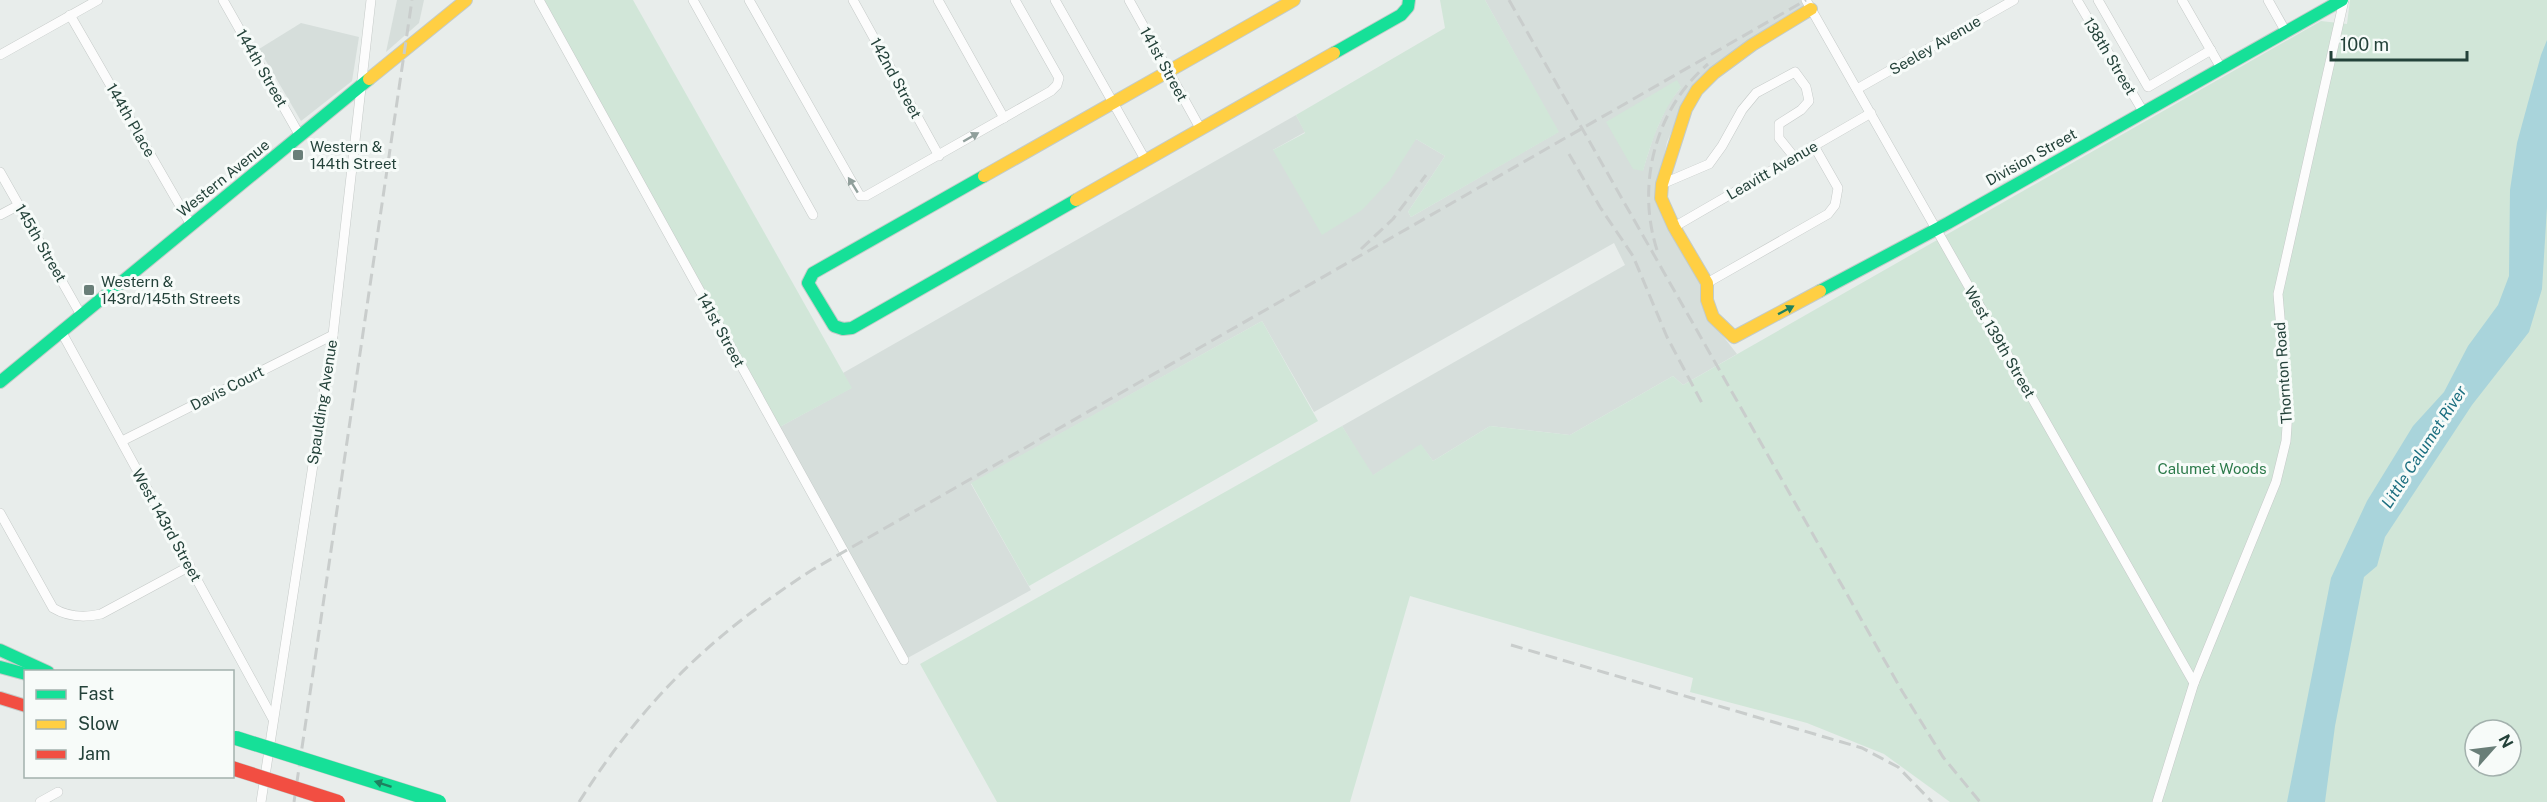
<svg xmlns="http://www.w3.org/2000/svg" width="2547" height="802" viewBox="0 0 2547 802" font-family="'Public Sans',sans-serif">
	<rect width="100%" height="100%" fill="#e8edeb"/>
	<!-- built -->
	<g fill="#d6dedb" fill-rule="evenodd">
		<polygon points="397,0 424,0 419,23 386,52"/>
		<path d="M1485,0H1802L1806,8L1747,43L1682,107L1667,142L1658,184L1702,281L1700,294L1719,331L1737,354L1683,385L1673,376L1570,435L1490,426L1433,461L1421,445L1372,476L1342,426L1625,265L1614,243L1314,412L1262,321L971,484L1031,590L904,660L776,429L851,388L843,373L1296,115L1305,132L1273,150L1416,139L1445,156L1408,212L1411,217L1558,132ZM1681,87L1668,104L1654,135L1643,170L1607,122Z"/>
		<polygon points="301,23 359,37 352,81 301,121 259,49"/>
	</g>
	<!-- green -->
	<g fill="#d1e6d8" fill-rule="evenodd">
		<polygon points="539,0 633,0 852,388 776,429"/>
		<polygon points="1440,0 1485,0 1559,132 1411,217 1408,212 1445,156 1416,139 1390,180 1362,210 1322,235 1273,150 1305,133 1296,115 1445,28"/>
		<path d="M2350,0H2547V802H1950L1884,754L1807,723L1690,692L1693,678L1410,596L1350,802H997L920,664L1342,426L1373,475L1421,444L1433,461L1490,426L1570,435L1673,376L1683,385L2321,21L2347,24ZM2475,730H2511V766H2475Z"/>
		<path d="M1677,80L1681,87C1661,112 1652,140 1643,171L1633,169L1606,122Z"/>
		<polygon points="1262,321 1318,421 1029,586 971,483"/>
	</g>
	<!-- water -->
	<polygon fill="#a9d4db" points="2547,40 2547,207 2542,289 2529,332 2472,405 2385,537 2377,566 2364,577 2335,726 2325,802 2287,802 2331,578 2367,501 2413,426 2444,392 2468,346 2498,305 2509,276 2510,190 2517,143 2541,55"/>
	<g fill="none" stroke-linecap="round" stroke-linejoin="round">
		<defs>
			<g id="street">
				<polyline points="223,0 300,136"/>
				<polyline points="539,0 904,660"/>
				<polyline points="693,0 813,215"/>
				<polyline points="749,0 860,196 866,196 1051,91 1057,85 1059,78 1015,0"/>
				<polyline points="853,0 939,156"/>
				<polyline points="938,0 1004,118"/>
				<polyline points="1055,0 1146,161"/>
				<polyline points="1129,0 1200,128"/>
				<polyline points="1806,0 2194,683"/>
				<polyline points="2077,0 2144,113"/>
				<polyline points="2098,0 2148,87 2211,50"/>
				<polyline points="2182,0 2221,68"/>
				<polyline points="2268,0 2286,32"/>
				<polyline points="70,15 191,225"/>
				<polyline points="0,55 98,0"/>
				<polyline points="1857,89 2014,0"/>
				<polyline points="0,172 81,315"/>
				<polyline points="1662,184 1709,164 1722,146 1742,110 1756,93 1795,72 1806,87 1809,101 1801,110 1779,124 1779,138 1795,158"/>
				<polyline points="0,215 19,205"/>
				<polyline points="1674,227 1871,113"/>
				<polyline points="1707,283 1828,214 1835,205 1838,188 1814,146"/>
				<polyline points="61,331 273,719"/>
				<polyline points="122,441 333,335"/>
				<path d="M0,513L53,608C68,617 84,618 101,614L190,566"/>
				<polyline points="40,802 58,792"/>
				<polyline points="261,802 333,335 371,0"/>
				<polyline points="2157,802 2194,683 2276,482 2286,441 2288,411 2278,294 2344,0"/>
			</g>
			<g id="fast">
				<polyline points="1334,53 1401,15 1408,7 1409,0"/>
				<polyline points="984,176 813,273 808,283 834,326 843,329 852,328 1076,200"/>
				<polyline points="1820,291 1948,223 2342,0"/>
				<polyline points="0,382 369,79"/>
				<polyline points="0,650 48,672"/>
				<polyline points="0,667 26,674"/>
			</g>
			<g id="slow">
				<polyline points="1811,9 1752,45 1714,73 1697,90 1686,109 1662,184 1661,198 1674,227 1707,283 1707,300 1713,317 1734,337 1820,291"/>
				<polyline points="369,79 466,0"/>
				<polyline points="984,176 1294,0"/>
				<polyline points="1076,200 1334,53"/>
			</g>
			<polyline id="jam" points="0,698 26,706"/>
		</defs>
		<!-- street casing -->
		<use href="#street" stroke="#c5cac8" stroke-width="10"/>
		<!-- fast casing -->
		<use href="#fast" stroke="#c3cbc8" stroke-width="14"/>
		<!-- slow casing -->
		<use href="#slow" stroke="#c3cbc8" stroke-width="14"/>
		<!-- jam casing -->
		<use href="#jam" stroke="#c3cbc8" stroke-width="14"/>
		<!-- street -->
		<use href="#street" stroke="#fcfcfc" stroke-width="9"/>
		<!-- fast -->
		<use href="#fast" stroke="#16e098" stroke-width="12"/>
		<!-- slow -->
		<use href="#slow" stroke="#ffcf43" stroke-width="12"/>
		<!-- jam -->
		<use href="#jam" stroke="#f24e42" stroke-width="12"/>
		<!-- rail -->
		<g stroke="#c9cdcc" stroke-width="3" stroke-dasharray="12 6" stroke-linecap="butt">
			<polyline points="1509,0 1902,691 1943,757 1980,802"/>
			<polyline points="1569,154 1600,207 1633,256 1667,337 1702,403"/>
			<polyline points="1361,249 1393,219 1426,175"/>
			<path d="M1657,250C1636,185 1655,109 1708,64"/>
			<polyline points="1511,645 1862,748 1898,767 1932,802"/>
			<polyline points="294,802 412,0"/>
			<path d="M579,802C644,700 710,636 812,570L1806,0"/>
		</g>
		<defs>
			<polyline id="fast-bridge" points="236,738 439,802"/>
			<polyline id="jam-bridge" points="232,768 338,802"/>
		</defs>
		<!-- fast-bridge casing -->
		<use href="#fast-bridge" stroke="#c3ccc9" stroke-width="15" stroke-linecap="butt"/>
		<!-- jam-bridge casing -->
		<use href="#jam-bridge" stroke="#c3ccc9" stroke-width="15" stroke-linecap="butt"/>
		<!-- fast-bridge -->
		<use href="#fast-bridge" stroke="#16e098" stroke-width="14"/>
		<!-- jam-bridge -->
		<use href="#jam-bridge" stroke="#f24e42" stroke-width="14"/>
	</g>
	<!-- one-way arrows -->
	<defs><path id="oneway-solid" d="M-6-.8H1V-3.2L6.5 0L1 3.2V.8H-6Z" transform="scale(1.5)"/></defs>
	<g fill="#909f9b">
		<use href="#oneway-solid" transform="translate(971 137) rotate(-30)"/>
		<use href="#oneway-solid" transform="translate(853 185) rotate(-122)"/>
	</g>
	<g fill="#1e8160">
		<use href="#oneway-solid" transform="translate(1786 310) rotate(-28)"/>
		<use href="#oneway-solid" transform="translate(383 784) rotate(-162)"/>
	</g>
	<!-- markers -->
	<g fill="#697e78" stroke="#f7fbf9" stroke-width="2">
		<rect x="292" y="149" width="12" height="12" rx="3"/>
		<rect x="83" y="284" width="12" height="12" rx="3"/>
	</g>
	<g text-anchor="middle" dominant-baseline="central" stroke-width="6" stroke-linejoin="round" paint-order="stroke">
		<!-- street labels -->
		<g font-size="15" fill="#24423a" stroke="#f7fbf9">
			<text transform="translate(1935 45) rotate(-30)">Seeley Avenue</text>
			<text transform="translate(2110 56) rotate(59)">138th Street</text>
			<text transform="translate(1164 64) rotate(61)">141st Street</text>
			<text transform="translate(262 68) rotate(60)">144th Street</text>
			<text transform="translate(896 78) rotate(61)">142nd Street</text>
			<text transform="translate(131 120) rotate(60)">144th Place</text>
			<text transform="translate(2031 157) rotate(-29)">Division Street</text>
			<text transform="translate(1772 170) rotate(-30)">Leavitt Avenue</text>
			<text transform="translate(223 178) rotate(-39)">Western Avenue</text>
			<text transform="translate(41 243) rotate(60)">145th Street</text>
			<text transform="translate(721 330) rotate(61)">141st Street</text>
			<text transform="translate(2000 342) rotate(60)">West 139th Street</text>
			<text transform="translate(2283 373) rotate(-94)">Thornton Road</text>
			<text transform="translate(227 388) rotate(-27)">Davis Court</text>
			<text transform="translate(322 402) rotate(-81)">Spaulding Avenue</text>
			<text transform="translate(167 525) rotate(61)">West 143rd Street</text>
		</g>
		<!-- poi labels -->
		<g font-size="15" fill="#24423a" stroke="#f7fbf9" text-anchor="start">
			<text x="310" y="146">Western &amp;<tspan x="310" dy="17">144th Street</tspan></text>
			<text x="101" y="281">Western &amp;<tspan x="101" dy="17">143rd/145th Streets</tspan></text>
		</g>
		<!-- park labels -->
		<g font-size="15" fill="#2d7a4b" stroke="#f7fbf9">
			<text x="2212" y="468">Calumet Woods</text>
		</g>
		<!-- water labels -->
		<g font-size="16" font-style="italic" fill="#1c6f80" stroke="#f7fbf9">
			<text transform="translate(2424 447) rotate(-57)">Little Calumet River</text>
		</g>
	</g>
	<!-- legend -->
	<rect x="24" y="670" width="210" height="108" fill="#f7fbf9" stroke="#a3b1ad" stroke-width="1.5"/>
	<rect x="36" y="690" width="30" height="9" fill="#16e098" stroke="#a3b1ad" stroke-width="1.5"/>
	<text x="78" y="700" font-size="18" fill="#24423a">Fast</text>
	<rect x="36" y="720" width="30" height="9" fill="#ffcf43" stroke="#a3b1ad" stroke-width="1.5"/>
	<text x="78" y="730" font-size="18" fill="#24423a">Slow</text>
	<rect x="36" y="750" width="30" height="9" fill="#f24e42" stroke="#a3b1ad" stroke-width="1.5"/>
	<text x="78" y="760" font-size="18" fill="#24423a">Jam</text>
	<!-- north arrow -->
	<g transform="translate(2493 748) rotate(62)"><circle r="28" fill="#f7fbf9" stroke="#a3b1ad" stroke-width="1.5"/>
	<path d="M0-4.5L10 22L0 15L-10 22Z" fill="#697e78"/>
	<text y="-9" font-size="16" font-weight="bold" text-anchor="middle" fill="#24423a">N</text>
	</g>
	<!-- scale -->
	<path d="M2331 51v9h136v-9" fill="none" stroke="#24423a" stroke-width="3"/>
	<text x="2340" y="51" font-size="18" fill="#24423a" stroke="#f7fbf9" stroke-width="4.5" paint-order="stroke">100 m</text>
</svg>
